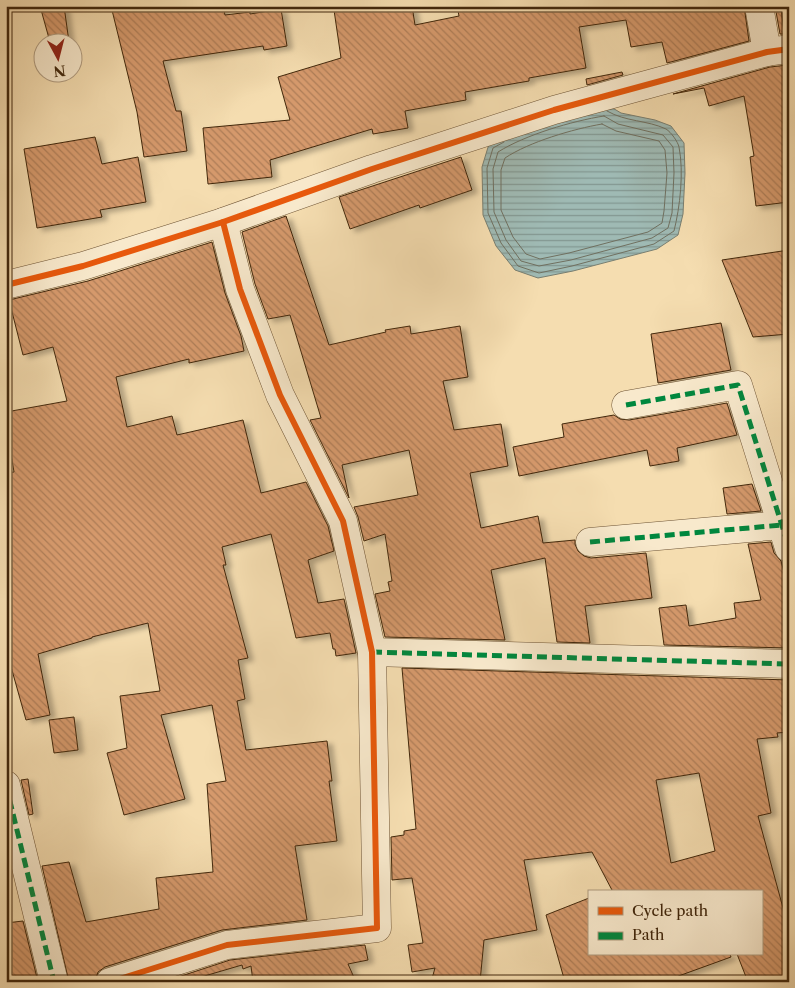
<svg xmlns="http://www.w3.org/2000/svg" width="795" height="988" viewBox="0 0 795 988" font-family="'Libre Caslon Text',serif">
	<defs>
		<pattern id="water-rules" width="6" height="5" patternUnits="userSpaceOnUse" patternTransform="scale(1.25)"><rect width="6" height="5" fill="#9fbab4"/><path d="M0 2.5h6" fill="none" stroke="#839791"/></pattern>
		<pattern id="building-back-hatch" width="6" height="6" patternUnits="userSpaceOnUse" patternTransform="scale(1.25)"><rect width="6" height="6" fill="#d5996c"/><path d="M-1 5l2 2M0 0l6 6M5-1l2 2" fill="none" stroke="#ae7d57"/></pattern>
		<filter id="shadow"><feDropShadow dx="5.5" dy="3" stdDeviation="2.5" flood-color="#0004"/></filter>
	</defs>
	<rect width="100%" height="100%" fill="#f5ddb0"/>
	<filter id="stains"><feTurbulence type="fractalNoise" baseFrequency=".004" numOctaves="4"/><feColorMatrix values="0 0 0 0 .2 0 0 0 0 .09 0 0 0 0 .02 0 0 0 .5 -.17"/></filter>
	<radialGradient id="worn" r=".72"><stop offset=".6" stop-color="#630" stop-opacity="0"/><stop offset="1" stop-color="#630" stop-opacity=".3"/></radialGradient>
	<!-- water -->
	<polygon fill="url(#water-rules)" stroke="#797f71" points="606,104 621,113 655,120 671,126 684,143 685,173 683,214 678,235 657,249 573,271 538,278 515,270 496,246 483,215 482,167 489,144"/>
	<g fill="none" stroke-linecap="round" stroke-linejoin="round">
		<!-- shore -->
		<g stroke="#707060" stroke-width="1">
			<path d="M604,116L618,124L663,135L673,147L674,173L672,213L668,228L652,238L571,260L539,266L521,261L506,240L494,212L493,169L498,152C525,135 572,121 604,116Z"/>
			<path d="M602,124L616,131L659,141L665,150L667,173L664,211L662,223L648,232L569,253L540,259L526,254L513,237L501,210V170L505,158C529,142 573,129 602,124Z"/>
			<path d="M504,142L493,148L487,168L488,213L501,243L518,266L539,273L572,266L654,244L674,231C680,207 684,172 679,147C678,142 671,132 666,129C647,120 626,122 607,111"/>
		</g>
	</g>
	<!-- building -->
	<g fill="url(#building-back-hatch)" stroke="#41270c" fill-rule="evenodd" filter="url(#shadow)">
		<polygon points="40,6 64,6 69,42 50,42"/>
		<polygon points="111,6 223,6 225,15 250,12 250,14 281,9 287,46 264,50 263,46 163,61 176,111 181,111 187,151 144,157 137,112"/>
		<polygon points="358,6 412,6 415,25 459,16 457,6 744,6 749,41 667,63 662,42 631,47 626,20 579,27 586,68 529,78 529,81 465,92 466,100 405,111 408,128 373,134 372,129 270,160 272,177 208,184 203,128 290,120 278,77 341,58 334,10"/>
		<polygon points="775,6 781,6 784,34 780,34"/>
		<polygon points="788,65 789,202 756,206 750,157 754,156 744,96 709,106 704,88 673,94 770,67"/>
		<polygon points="622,72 623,75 587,85 586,79"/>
		<polygon points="95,137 102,164 138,157 146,202 100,210 102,217 37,228 24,149"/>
		<polygon points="461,157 472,190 420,208 419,205 350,229 339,197"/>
		<polygon points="286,216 329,345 386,332 385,330 410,326 411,334 460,326 468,377 443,381 454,430 501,424 508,466 470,473 481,528 538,516 543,543 575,540 575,544 578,551 584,556 591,558 646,553 652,598 585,606 590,643 557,642 545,558 491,570 505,640 385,637 375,594 390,591 388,582 392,581 385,534 364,541 358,517 354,507 418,495 409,450 342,465 349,498 310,420 321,418 290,315 268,319 255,284 242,232"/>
		<polygon points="212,242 225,293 241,336 244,351 189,363 189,359 116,377 127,427 172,416 177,435 243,420 261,493 306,482 328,526 334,551 308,560 318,603 344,599 356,653 336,656 335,649 333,649 330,633 296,638 271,534 222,547 226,565 223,565 248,658 238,660 245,699 237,701 246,750 327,741 332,781 329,781 337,841 295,846 307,920 222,930 105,967 98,972 95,982 69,982 42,866 69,862 86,922 159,909 156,878 213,872 207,784 226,781 212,705 161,715 185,799 124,815 107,753 127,748 120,696 160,691 148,623 92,637 92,638 38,654 50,715 26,720 6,649 6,473 14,472 6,425 6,412 67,401 53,347 23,355 9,300 88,281"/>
		<polygon points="789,250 789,334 753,337 722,260"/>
		<polygon points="721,323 731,370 658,383 651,334"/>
		<polygon points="727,403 737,435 677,448 679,461 650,466 647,450 519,476 513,447 564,437 562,424 614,415 620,419 629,420"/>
		<polygon points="752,484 761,511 727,514 723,488"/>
		<polygon points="771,542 774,553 781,561 789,592 789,648 664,645 659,608 686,605 689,626 736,618 734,603 761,600 748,544"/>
		<path d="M402,668L789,680V732L777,733L778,737L757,739L771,813L758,816L789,930V982H748L737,954H761V892H613L592,852L524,860L537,930L484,940L480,982H431L435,968L412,972L408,945L423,943L412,878L392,880L391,837L404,835V831L416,829ZM699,773L715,851L671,863L656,780Z"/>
		<polygon points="74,717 78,750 54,753 49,720"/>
		<polygon points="28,779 33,814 29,815 21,780"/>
		<polygon points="589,898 589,954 730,954 731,957 662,982 565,982 546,915"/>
		<polygon points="23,921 38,982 21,982 6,976 6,923"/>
		<polygon points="365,945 368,960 348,964 356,982 253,982 251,966 243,969 242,965 184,982 163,982 230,960"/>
	</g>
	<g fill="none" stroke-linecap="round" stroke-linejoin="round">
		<defs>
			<g id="minor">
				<polyline points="759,6 767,52"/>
				<polyline points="6,285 83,266 223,222 372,169 554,110 767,52 789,49"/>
				<polyline points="626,405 738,385 789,548"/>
				<polyline points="590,542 782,525"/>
				<polyline points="372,652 789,664"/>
				<polyline points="6,785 54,982"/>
				<polyline points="110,982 227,945 377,928 372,652 343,521 280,395 240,289 223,222"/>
			</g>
		</defs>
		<!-- minor casing -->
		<use href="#minor" stroke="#6e5435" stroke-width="29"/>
		<!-- minor -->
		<use href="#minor" stroke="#f8e9cc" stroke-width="28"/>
		<!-- quiet -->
		<g stroke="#00873e" stroke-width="5" stroke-dasharray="10 5" stroke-linecap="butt">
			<polyline points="626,405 738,385 789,548"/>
			<polyline points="590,542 782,525"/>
			<polyline points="372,652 789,664"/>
			<polyline points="6,785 54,982"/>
		</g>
		<defs>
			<g id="cycleway">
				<polyline points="6,285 83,266 223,222 372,169 554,110 767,52 789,49"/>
				<polyline points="110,982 227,945 377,928 372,652 343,521 280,395 240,289 223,222"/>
			</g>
		</defs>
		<!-- cycleway casing -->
		<use href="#cycleway" stroke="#f8e9cc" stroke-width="9"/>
		<!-- cycleway -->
		<use href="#cycleway" stroke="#e8590c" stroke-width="6"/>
	</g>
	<!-- margin -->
	<rect width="795" height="988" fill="none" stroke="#f5ddb0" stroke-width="25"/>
	<rect x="8" y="8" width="780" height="973" fill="none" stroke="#41270c" stroke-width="2.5"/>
	<rect x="12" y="12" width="770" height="963" fill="none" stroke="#41270c"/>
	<!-- legend -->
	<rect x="588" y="890" width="175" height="65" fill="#f8e9cc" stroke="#af9b7f"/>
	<rect x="598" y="907" width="25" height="8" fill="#e8590c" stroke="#af9b7f"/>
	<text x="632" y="916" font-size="15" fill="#41270c">Cycle path</text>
	<rect x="598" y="932" width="25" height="8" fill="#00873e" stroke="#af9b7f"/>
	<text x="632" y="940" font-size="15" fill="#41270c">Path</text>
	<!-- north arrow -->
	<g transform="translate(58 58) rotate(173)"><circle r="24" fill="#f8e9cc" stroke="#af9b7f"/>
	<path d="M0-4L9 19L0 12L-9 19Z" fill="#8f2418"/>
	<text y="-8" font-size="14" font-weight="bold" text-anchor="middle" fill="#41270c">N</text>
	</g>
	<rect width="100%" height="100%" filter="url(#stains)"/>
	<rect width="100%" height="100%" fill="url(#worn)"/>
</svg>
